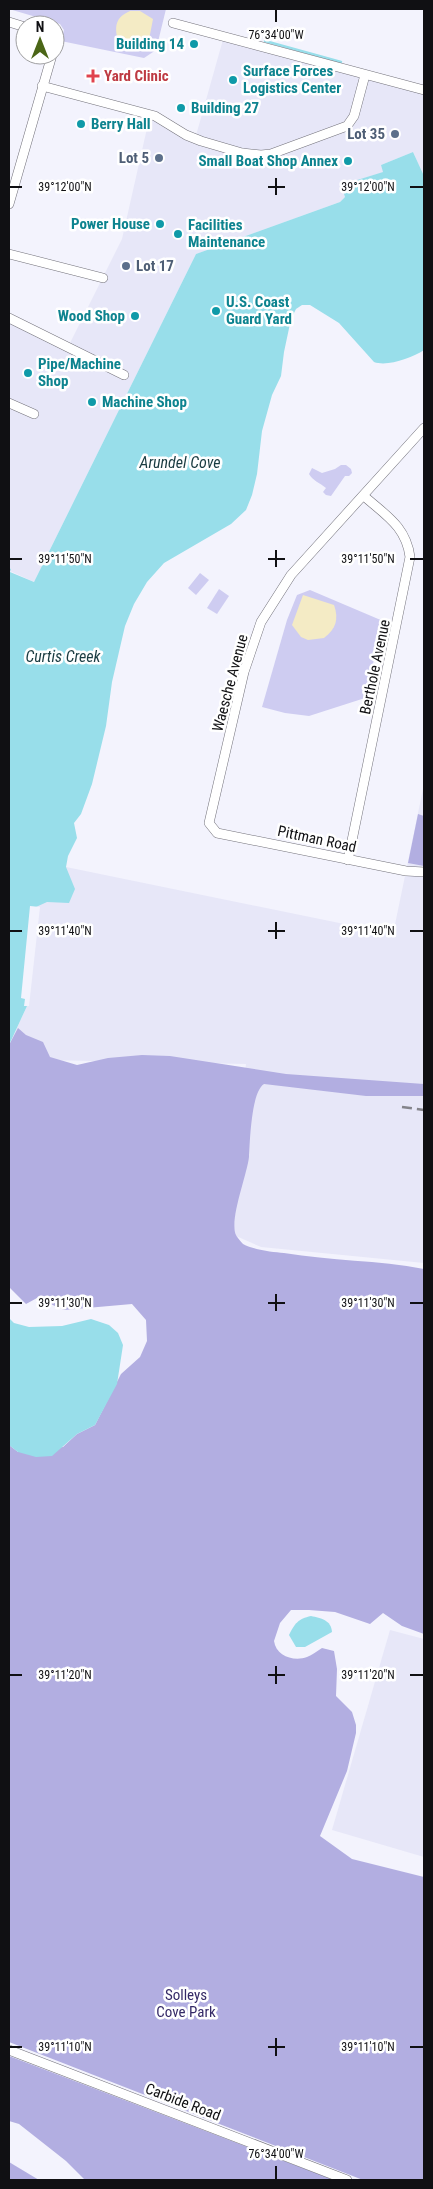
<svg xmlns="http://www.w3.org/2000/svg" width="433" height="2189" viewBox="0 0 433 2189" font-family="'Roboto Condensed',sans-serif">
	<rect width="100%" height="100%" fill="#f3f3fd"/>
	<!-- built -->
	<g fill="#e7e7f8">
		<polygon points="224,36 424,90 424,176 413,152 381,165 384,172 341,185 345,197 340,202 196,254 34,582 10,571 11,569 9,568 9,318 68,347 122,239 150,115 195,139"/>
		<polygon points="424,784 424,1263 261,1247 236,1236 228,1207 246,1064 44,1060 9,1045 27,1006 30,906 66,867 393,934"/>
		<polygon points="390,1630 424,1639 424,1857 332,1830"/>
	</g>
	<!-- green -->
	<g fill="#ceccf1">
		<polygon points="9,9 166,9 156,50 144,58 61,41 64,30 60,24"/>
		<path d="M341,465H346L351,469L352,473L349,476H345L331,496L326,495L323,492L326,488C320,483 312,480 309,474L312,468L322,473L335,469Z"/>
		<polygon points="200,573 209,580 196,595 188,588"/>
		<polygon points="219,589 229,596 217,614 207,608"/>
		<polygon points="310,590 383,621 365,698 309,716 285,713 262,707 287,620 297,595"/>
	</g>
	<!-- forest -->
	<g fill="#b2aee1">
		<polygon points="418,814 424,816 424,866 408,863"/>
		<path d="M18,1028L26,1035L43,1042L50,1057L77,1065L108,1058L142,1055L170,1056L286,1074L424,1084V1096H366L264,1084C251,1092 250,1142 249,1157C247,1175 229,1220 236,1235C237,1237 241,1242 243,1244C254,1250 272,1252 284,1253C331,1261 378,1260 424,1269V1634L402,1626L383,1613L370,1624L335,1612L309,1610H291L280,1623L274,1641C276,1656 294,1662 307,1657C312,1655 317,1651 322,1648L334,1651L337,1669L336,1696L352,1712L356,1725V1733L347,1771L320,1836L352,1859L424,1877V2180H363L9,2042V1445L18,1452L63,1447L77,1434L95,1425L121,1374L140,1357L147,1341L146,1320L132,1304L64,1310L37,1298L26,1304L9,1287V1045Z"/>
		<polygon points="9,2056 334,2180 85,2180 66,2161 19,2124 9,2121"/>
		<polygon points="9,2162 39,2180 9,2180"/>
	</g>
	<!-- sand -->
	<g fill="#f4ebc5">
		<path d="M130,11H140L153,19L148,45L149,49L146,51L142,48L118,40C114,26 116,17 130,11Z"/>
		<path d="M303,595L334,605C339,619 336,629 324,638L308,640L301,637L292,625Z"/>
	</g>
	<!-- water -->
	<g fill="#98deea">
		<path d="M413,152L424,176V350C412,358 387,367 374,362L339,323L310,305H302L296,309L291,319L284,352L281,376L272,395L262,431L257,474L252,495L246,510L231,524L164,563L147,582L134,604L125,626L112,682L106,726L92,784L81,814L74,823L77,838L68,856L66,867L75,889L69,903L47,902L36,907L27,1006L9,1045V568L11,569L10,572L34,582L196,254L340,202L345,197L341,185L383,172L381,165Z"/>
		<polygon points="9,1318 14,1323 29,1327 62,1326 91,1319 109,1325 118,1333 123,1345 117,1384 95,1425 77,1434 52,1456 36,1457 18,1452 9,1445"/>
		<path d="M311,1616C321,1618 331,1620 332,1632L305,1647H296L289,1635C295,1623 298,1619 311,1616Z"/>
	</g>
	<!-- pier -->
	<polygon fill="#f3f3fd" points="30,906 40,907 29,1006 24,1006 25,999 21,998"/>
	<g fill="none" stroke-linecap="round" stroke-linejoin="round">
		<!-- stream -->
		<polyline stroke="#98deea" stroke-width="2.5" points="265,41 341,62"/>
		<defs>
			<g id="street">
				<polyline points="9,22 25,27"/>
				<polyline points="173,23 424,90"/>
				<polyline points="42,86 155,116 186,135 201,141 242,153 261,155 271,154 347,126 354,116 365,75"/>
				<polyline points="9,204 52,55"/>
				<polyline points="9,254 103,278"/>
				<polyline points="9,318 124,375"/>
				<polyline points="9,403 34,414"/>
				<polyline points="424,428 291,575 261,622 244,672 209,823 217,833 406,871 424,872"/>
				<path d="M348,860L410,557C406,526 385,515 364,496"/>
				<polyline points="9,2050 347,2180"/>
			</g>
		</defs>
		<!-- street casing -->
		<use href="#street" stroke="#73727b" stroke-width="10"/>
		<!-- street -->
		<use href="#street" stroke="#fff" stroke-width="9"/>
		<!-- rail -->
		<polyline stroke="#84848b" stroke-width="2.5" stroke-dasharray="10 5" stroke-linecap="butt" points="402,1107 424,1110"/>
	</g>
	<!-- ticks -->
	<path fill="none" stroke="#101013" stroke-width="2" d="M276,10V22M276,178V195M10,187H22M268,187H285M410,187H423M276,550V567M10,559H22M268,559H285M410,559H423M276,922V939M10,931H22M268,931H285M410,931H423M276,1294V1311M10,1303H22M268,1303H285M410,1303H423M276,1666V1684M10,1675H22M268,1675H285M410,1675H423M276,2038V2056M10,2047H22M268,2047H285M410,2047H423M276,2166V2179"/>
	<!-- markers -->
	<g fill="#0f9aa8" stroke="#fff" stroke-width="2">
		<circle cx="194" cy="44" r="5"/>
		<circle cx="233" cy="80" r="5"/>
		<circle cx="181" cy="108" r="5"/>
		<circle cx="81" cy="124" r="5"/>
		<circle cx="348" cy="161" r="5"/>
		<circle cx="160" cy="224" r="5"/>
		<circle cx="178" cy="234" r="5"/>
		<circle cx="216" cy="311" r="5"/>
		<circle cx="135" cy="316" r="5"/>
		<circle cx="28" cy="373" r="5"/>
		<circle cx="92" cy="402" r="5"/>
	</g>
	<path fill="#e0444e" stroke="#fff" stroke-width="2" d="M90.5 68.5h5v5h5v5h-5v5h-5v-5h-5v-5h5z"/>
	<g fill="#5c6f8a" stroke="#fff" stroke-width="2">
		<circle cx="395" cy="134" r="5"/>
		<circle cx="159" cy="158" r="5"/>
		<circle cx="126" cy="266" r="5"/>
	</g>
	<g text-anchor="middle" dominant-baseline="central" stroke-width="5" stroke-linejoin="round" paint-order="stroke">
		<!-- culture labels -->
		<g font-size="15" font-weight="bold" fill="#0d838f" stroke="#fff" text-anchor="start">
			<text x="184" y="44" text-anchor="end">Building 14</text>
			<text x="243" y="71">Surface Forces<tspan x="243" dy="17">Logistics Center</tspan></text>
			<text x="191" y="108">Building 27</text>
			<text x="91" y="124">Berry Hall</text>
			<text x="338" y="161" text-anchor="end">Small Boat Shop Annex</text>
			<text x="150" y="224" text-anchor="end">Power House</text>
			<text x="188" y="225">Facilities<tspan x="188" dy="17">Maintenance</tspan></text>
			<text x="226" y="302">U.S. Coast<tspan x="226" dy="17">Guard Yard</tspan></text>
			<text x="125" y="316" text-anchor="end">Wood Shop</text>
			<text x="38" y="364">Pipe/Machine<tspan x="38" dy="17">Shop</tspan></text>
			<text x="102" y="402">Machine Shop</text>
		</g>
		<!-- health labels -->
		<g font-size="15" font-weight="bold" fill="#be3a42" stroke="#fff" text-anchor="start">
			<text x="104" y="76">Yard Clinic</text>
		</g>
		<!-- service labels -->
		<g font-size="15" font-weight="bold" fill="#4e5e75" stroke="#fff" text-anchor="end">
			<text x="385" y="134">Lot 35</text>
			<text x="149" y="158">Lot 5</text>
			<text x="136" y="266" text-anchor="start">Lot 17</text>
		</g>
		<!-- street labels -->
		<g font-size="15" fill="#101013" stroke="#fff">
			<text transform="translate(375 667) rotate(-78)">Berthole Avenue</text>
			<text transform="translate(230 683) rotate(-75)">Waesche Avenue</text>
			<text transform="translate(317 839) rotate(12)">Pittman Road</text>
			<text transform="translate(183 2102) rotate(21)">Carbide Road</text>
		</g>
		<!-- park labels -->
		<g font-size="15" fill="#352a67" stroke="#fff">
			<text x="186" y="1995">Solleys<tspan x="186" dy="17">Cove Park</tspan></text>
		</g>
		<!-- water labels -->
		<g font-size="16" font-style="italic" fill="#193b41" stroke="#fff">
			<text x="180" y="462">Arundel Cove</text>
			<text x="63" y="656">Curtis Creek</text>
		</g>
	</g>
	<g font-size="12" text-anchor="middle" fill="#101013" stroke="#fff" stroke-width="5" stroke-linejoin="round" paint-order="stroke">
		<text x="276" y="39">76°34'00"W</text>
		<text x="65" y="191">39°12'00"N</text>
		<text x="368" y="191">39°12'00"N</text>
		<text x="65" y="563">39°11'50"N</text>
		<text x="368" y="563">39°11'50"N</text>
		<text x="65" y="935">39°11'40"N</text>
		<text x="368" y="935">39°11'40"N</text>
		<text x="65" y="1307">39°11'30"N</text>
		<text x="368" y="1307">39°11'30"N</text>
		<text x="65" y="1679">39°11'20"N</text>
		<text x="368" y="1679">39°11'20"N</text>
		<text x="65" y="2051">39°11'10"N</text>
		<text x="368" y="2051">39°11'10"N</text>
		<text x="276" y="2158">76°34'00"W</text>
	</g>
	<!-- border -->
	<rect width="433" height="2189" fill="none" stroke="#101013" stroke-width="20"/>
	<!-- north arrow -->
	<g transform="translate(40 40)"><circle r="24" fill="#ffffff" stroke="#9f9fa1"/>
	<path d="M0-4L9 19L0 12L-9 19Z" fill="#4b6617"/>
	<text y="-8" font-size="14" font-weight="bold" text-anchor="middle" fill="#101013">N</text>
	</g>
</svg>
